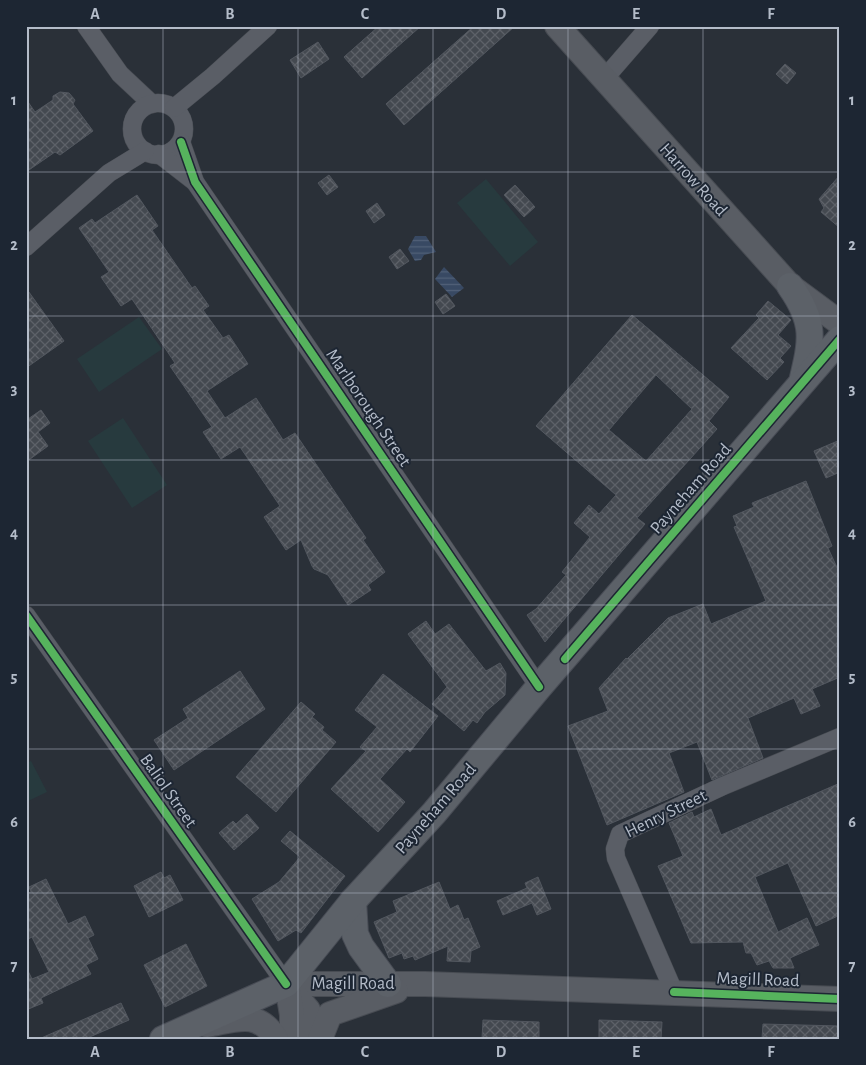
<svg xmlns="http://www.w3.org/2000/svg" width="866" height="1065" viewBox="0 0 866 1065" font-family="'Alegreya Sans',sans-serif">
	<defs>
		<pattern id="water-rules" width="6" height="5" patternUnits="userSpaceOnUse" patternTransform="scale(1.25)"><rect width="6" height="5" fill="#384963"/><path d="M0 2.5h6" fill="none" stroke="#526178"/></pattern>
		<pattern id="building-cross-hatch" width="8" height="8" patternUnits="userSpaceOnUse" patternTransform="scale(1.25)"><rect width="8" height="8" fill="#444950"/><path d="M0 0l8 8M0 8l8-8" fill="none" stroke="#5d6168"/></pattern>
	</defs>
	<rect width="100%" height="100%" fill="#2a3038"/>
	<!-- green -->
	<g fill="#273a3e">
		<polygon points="486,179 538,242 510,266 457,203"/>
		<polygon points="139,317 162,349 99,392 77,359"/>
		<polygon points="123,418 167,485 132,508 88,441"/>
		<polygon points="31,761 47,792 26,802 26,763"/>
	</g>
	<!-- water -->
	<g fill="url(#water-rules)">
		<polygon points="415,236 426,236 436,252 424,255 421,260 415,261 408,249"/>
		<polygon points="444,267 464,288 452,297 435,279"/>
	</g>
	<!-- building -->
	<g fill="url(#building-cross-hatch)" stroke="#52575f" fill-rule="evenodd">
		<polygon points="379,26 421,26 362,78 344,57"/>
		<polygon points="474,26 515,26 404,125 386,104"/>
		<polygon points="318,42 329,59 301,78 290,60"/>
		<polygon points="785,64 796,73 787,84 776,74"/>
		<polygon points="60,92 69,93 75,100 73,104 93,131 60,155 55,152 26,172 26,99 35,112 53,100 53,96"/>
		<polygon points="329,175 338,187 327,195 318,183"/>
		<polygon points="840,175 840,228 821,212 824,208 819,199"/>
		<polygon points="515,185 535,207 524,217 504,195"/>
		<polygon points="137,195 158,226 152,230 192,288 195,286 209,306 203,310 223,338 229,335 248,364 207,391 225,418 256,398 283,440 295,433 366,538 363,540 385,572 368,585 371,590 348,605 328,575 314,569 312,566 301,540 286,550 264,517 280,506 240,447 221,459 203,432 212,427 170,366 175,363 132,299 121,306 101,277 109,272 79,228 92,219 95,223"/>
		<polygon points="377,203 385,215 374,223 366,211"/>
		<polygon points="400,249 409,261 397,269 389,257"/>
		<polygon points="26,288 64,341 26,368"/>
		<polygon points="446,294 455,306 443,314 435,302"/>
		<polygon points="768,301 791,320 778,335 791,346 780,358 784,362 767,380 731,348 759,318 756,315"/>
		<path d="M632,315L729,397L709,421L717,429L637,518L645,524L545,642L527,615L536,609L566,575L562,572L590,537L574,523L589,505L599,514L616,495L536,426ZM656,375L692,409L646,461L609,430Z"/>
		<polygon points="41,410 50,423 38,432 48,446 26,462 26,416 28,419"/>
		<polygon points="840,440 840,472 826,478 814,451"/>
		<polygon points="806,481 832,546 828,548 840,574 840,677 812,689 820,706 801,714 794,698 748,718 763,758 712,780 697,742 669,753 684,792 607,825 568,726 608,711 599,688 626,658 627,659 668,618 703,604 711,624 766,601 734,527 737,526 733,516 754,507 752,503"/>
		<polygon points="426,621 435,634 449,624 486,671 500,663 506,673 505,695 485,712 477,723 473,720 464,731 432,704 447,687 408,634"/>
		<polygon points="240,671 265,709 174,770 154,740 188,718 183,709"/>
		<polygon points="383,674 438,716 410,752 407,749 380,779 405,802 378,832 331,789 366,751 360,747 377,727 355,710"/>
		<polygon points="301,702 315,714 312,717 324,727 322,730 336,742 276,812 236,777"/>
		<polygon points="840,783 840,915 816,926 788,863 755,877 778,932 807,918 819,945 790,958 794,968 773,968 769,961 757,965 751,953 746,953 743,942 691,943 658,866 683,856 669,823 692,812 694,817 711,809 721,835"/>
		<polygon points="247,814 259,828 234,850 219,833 233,821 236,824"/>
		<polygon points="290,831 345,876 301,933 296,930 278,941 252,899 279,882 300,857 281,841"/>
		<polygon points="161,872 164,878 170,875 183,900 149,917 134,886"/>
		<polygon points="538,877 551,909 537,915 532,903 503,915 497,901 527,888 525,883"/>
		<polygon points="46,879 68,924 85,916 94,935 88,938 98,959 86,965 91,974 41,998 43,1003 26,1010 26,967 32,979 49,972 32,937 26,940 26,894 31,892 29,887"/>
		<polygon points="439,882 450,909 458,905 464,920 468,918 480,947 471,951 470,962 447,961 448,946 415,960 413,956 404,959 402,953 389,958 374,922 397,912 393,901"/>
		<polygon points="186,944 207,986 165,1007 144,965"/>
		<polygon points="121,1003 129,1020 85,1039 39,1039"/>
		<polygon points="483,1020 539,1022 539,1039 482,1039"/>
		<polygon points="599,1020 662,1022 661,1039 599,1039"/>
		<polygon points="763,1024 840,1026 840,1039 762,1039"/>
	</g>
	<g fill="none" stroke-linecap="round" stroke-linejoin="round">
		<defs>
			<g id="street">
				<polyline points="86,26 120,74 152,104"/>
				<polyline points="604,79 650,26"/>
				<circle cx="158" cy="129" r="26"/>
				<polyline points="174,108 213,76 268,26"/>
				<polyline points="181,142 195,182 539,687"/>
				<polyline points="159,154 195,182"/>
				<polyline points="26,247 109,173 145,151"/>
				<polyline points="26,615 286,984"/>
				<polyline points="674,992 616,858 615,849 620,834 723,786 840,737"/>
			</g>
			<g id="secondary">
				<polyline points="557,26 790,286 840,323"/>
				<polyline points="286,984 425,984 840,999"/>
				<polyline points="286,984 308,1010 312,1019 311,1039"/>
				<polyline points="287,985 292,1015 292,1039"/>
				<path d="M207,1025C236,1020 258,1009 276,1039"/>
				<polyline points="320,1039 330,1014 396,991"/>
			</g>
			<g id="primary">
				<path d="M790,286C816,323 812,340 802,382"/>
				<polyline points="353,901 355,934 361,947 388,984"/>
				<polyline points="163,1039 286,984 353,901 434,813 539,687 840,339"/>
			</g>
		</defs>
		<!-- street casing -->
		<use href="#street" stroke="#484c53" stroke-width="19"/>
		<!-- secondary casing -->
		<use href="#secondary" stroke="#484c53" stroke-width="26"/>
		<!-- primary casing -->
		<use href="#primary" stroke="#484c55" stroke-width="28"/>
		<!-- street -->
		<use href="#street" stroke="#5a5e66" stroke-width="18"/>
		<!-- secondary -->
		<use href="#secondary" stroke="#595d64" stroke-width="24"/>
		<!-- primary -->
		<use href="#primary" stroke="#5c6168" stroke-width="26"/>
		<defs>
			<g id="cycleway">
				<polyline points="181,142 195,182 539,687"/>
				<polyline points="26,615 286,984"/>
				<polyline points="565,659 840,339"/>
				<polyline points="674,992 840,999"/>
			</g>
		</defs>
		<!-- cycleway casing -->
		<use href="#cycleway" stroke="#1d2633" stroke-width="11"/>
		<!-- cycleway -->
		<use href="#cycleway" stroke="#56b35d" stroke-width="8"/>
	</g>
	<!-- grid -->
	<path fill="none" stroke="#b4bcc9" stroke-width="1" stroke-opacity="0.55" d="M163,26V1039M298,26V1039M433,26V1039M568,26V1039M703,26V1039M26,172H840M26,316H840M26,460H840M26,605H840M26,749H840M26,893H840"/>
	<g text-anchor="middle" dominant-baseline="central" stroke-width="4" stroke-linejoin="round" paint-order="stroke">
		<!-- street labels -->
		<g font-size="18" fill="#b4bcc9" stroke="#1d2633">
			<text transform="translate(693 180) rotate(48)">Harrow Road</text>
			<text transform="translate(368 408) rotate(56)">Marlborough Street</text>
			<text transform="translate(691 489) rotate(-49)">Payneham Road</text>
			<text transform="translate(168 791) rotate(55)">Baliol Street</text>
			<text transform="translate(436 809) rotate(-49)">Payneham Road</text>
			<text transform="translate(666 814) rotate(-26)">Henry Street</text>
			<text transform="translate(758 980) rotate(2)">Magill Road</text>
			<text x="353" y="984">Magill Road</text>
		</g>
	</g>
	<!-- border -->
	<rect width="866" height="1065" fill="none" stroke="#1d2633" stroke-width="55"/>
	<rect x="28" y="28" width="810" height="1010" fill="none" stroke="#b4bcc9" stroke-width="2"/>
	<g font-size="16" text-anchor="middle" font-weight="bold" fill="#b4bcc9">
		<text x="95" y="19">A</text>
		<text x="230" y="19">B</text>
		<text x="365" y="19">C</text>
		<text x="501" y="19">D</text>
		<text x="636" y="19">E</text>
		<text x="771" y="19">F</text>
		<text x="14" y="105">1</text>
		<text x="852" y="105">1</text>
		<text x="14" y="250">2</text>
		<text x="852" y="250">2</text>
		<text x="14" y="394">3</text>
		<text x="852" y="394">3</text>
		<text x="14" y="538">4</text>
		<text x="852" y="538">4</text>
		<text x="14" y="682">5</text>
		<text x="852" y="682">5</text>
		<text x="14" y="827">6</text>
		<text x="852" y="827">6</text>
		<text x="14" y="971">7</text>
		<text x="852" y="971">7</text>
		<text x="95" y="1057">A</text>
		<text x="230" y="1057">B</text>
		<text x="365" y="1057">C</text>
		<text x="501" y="1057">D</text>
		<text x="636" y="1057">E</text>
		<text x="771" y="1057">F</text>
	</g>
</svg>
